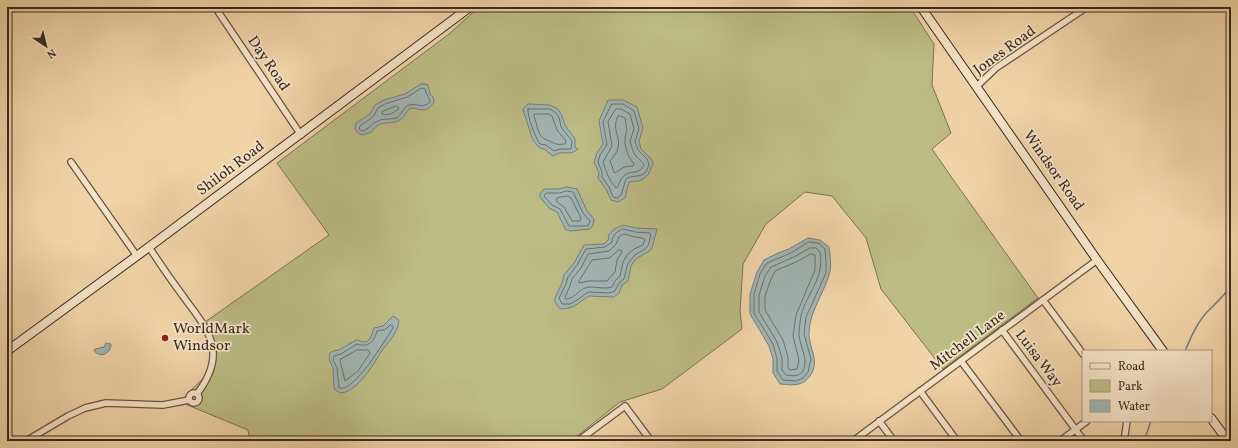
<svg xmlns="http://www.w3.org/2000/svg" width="1238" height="448" viewBox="0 0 1238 448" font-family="Vollkorn,serif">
	<rect width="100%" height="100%" fill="#f0d4a8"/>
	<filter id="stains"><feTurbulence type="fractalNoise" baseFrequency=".005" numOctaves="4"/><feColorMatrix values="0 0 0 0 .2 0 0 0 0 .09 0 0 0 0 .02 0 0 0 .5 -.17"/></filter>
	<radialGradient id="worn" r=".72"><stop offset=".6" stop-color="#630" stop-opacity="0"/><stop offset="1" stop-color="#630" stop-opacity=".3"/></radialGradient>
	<!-- green -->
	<polygon fill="#bcbc85" stroke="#7b7352" points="479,7 910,7 934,44 932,85 951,133 932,149 952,178 1038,298 943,369 881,289 866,238 832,196 805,192 766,224 743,264 740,311 742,329 662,389 620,402 571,441 250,441 248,430 185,404 187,394 214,368 215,345 205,322 329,235 277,163 449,34"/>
	<!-- water -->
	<g fill="#a0b5b4" stroke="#777d79">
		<path d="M421,84H425L428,85L430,94L433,97L434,102C425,117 415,105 409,109C406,112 405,117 401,119C395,124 387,122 380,124C376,125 374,130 371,132C368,134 364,134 362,135L358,133L355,129L356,123L370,114L375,105L384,100L405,94Z"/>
		<polygon points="608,100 623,100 637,107 643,128 639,141 641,149 652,160 653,164 648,175 643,179 639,181 629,182 625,198 618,202 611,200 606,189 598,178 599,173 594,162 597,153 603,144 599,121"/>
		<path d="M528,104L550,105L558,109L562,116L565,125L575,139V147L578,149C572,155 566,152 559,153C557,154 555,155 553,156L544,149H542C532,143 531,135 528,125C526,119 524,114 523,109Z"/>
		<polygon points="567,187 577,189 587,211 594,219 593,225 590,229 571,231 566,230 557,212 549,208 540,197 540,194 544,189 558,189"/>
		<path d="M623,225L636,228L657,229L652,248L648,252L639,257L635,260L631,266L628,281L622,285L619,293L614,297L589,296C578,303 574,309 560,309L555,302V298L562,283L564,275L574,263L584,245L604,244L609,239L608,236L614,229Z"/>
		<path d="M808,238L820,240L829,247C830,256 832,266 829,275C823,295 810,311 809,332C808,347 821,361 810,376C802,387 792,385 780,384L773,373V359L769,346L750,314V294L757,272L764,260L778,253L789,249Z"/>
		<path d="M393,316L399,320C399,332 388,342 381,352C373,365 358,391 341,393L335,390L334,387L333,368L329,359L330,353L333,351L339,350L356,340C358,340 360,341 363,342C371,343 372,333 374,328L383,326Z"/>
		<path d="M106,343L111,344V346C109,354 101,358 94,351L95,349L104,347Z"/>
	</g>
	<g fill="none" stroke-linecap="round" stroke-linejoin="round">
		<!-- shore -->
		<g stroke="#6d706a" stroke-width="1">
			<path d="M422,88L425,89C426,95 430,98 430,102C423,109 417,103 409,105C403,107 402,115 396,118C390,120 383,118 378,121C371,123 370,129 362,131L359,129L360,126L373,117L378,108L385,104L407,97Z"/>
			<path d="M614,104H623L634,111L639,129L635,141L638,150L647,159L649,164C645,181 635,173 626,179L621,195L617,198L613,197L609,187L602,177V172L598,162L600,155L607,145L603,122L611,105Z"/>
			<path d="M397,106L399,108C395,113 388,116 382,114V112Z"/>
			<path d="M528,109H550L555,112L559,117L561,127L572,141L571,149H560L554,151L546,145L540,144C535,137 527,116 528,109Z"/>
			<path d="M616,109H621L630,114L634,129L630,141L633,151L635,155L644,164C638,180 625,163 618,187L616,188C608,179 607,173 603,162L612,146L608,122Z"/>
			<path d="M535,114H549L552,116L557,130L566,141L565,144C554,145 557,144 547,140C537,137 538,126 534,116Z"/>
			<path d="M620,116L625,118L627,130L625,137V144L628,155L634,164L633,166L624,167L615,173L614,172L610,161C613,157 617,153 618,148C621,135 611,130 618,116Z"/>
			<polygon points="567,191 573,192 583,213 590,221 588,226 569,226 560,209 552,205 544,196 546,193 559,193"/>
			<polygon points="568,196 571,198 581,218 580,221 572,221 564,207 556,201 557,198"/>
			<polygon points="623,229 635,232 650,233 651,235 648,246 645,249 636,254 628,263 624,279 619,283 615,291 609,293 588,292 577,300 570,304 562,304 559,298 566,284 568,277 577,265 586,249 605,247 612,242 613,237 616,233"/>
			<path d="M624,234L635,237L643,238L645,240L643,245L634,249L627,255L623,262L620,276L615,281L612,287C603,290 593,285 585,288C578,291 574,299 565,299V297L570,286L572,279L581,268L588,254L609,251L616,244L619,237Z"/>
			<polygon points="809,242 818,243 825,249 826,261 826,273 806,317 804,334 811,359 808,372 803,378 796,381 783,380 777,371 777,359 773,344 754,313 754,294 760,274 767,263 791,253"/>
			<path d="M810,248H816L820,252C825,278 807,292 801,316C800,322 799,329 799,335C800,347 809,359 803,371C799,377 792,376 786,375L782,370V358L777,342L759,312V295L765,276L771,267L794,257Z"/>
			<polygon points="619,250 621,250 622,252 617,260 615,272 607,281 589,281 579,283 579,281 592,260 609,258"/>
			<polygon points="811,254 815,255 815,270 796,315 793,336 799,360 797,369 790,370 788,368 788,357 783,340 765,310 765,296 771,279 775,271 796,262"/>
			<path d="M391,325L393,326V328C385,340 354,393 339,388L337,368L333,360L334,356L341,354L357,344C369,348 374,341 377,331L384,330Z"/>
			<polygon points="357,350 368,350 370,353 358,371 345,381 340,360"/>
		</g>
		<!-- stream -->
		<g stroke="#777d79" stroke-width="1.5">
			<path d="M1185,351C1191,337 1197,323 1207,312C1215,304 1224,296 1231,286"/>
			<polyline points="1144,441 1151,421"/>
		</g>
		<defs>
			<g id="street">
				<polyline points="215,7 301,135"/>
				<polyline points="977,86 996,68 1087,7"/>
				<polyline points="71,162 137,256"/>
				<path d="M149,247C160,264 171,280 183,296C194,312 212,331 213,352C214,368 206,382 197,394"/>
				<polyline points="1043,300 1083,354"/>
				<polyline points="1002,330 1084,441"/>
				<polyline points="961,361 1021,441"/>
				<polyline points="920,391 957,441"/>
				<circle cx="194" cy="398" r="5"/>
				<polyline points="879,421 894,441"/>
				<polyline points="26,441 68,416 85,408 106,403 163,405 189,400"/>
				<polyline points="578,441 625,406 651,441"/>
				<polyline points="853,441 1097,260"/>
				<polyline points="1060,441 1087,421"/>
				<polyline points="1124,441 1127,421"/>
			</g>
			<g id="secondary">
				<polyline points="921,7 1097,260 1163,351"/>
				<polyline points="7,351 149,247 470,7"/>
				<polyline points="1211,418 1228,441"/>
			</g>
		</defs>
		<!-- street casing -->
		<use href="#street" stroke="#685442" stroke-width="8"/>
		<!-- secondary casing -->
		<use href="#secondary" stroke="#3a2a20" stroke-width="10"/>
		<!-- street -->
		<use href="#street" stroke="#f5e3c6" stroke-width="5.5"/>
		<!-- secondary -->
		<use href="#secondary" stroke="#f5e3c6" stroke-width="8"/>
	</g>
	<!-- markers -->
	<circle fill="#8f2418" stroke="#f5e3c6" stroke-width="1.5" cx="165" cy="338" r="4"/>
	<g text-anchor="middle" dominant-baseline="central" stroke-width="3.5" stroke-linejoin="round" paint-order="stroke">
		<!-- street labels -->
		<g font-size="15" fill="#3a2a20" stroke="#f5e3c6">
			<text transform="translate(1005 51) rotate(-36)">Jones Road</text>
			<text transform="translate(268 64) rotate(56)">Day Road</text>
			<text transform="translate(231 169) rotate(-37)">Shiloh Road</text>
			<text transform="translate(1053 171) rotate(55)">Windsor Road</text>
			<text transform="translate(968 341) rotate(-37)">Mitchell Lane</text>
			<text transform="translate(1038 359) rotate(53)">Luisa Way</text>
		</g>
		<!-- poi labels -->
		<g font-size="15" fill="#3a2a20" stroke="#f5e3c6" text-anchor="start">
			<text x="173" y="329">WorldMark<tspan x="173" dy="17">Windsor</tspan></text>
		</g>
	</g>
	<!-- margin -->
	<rect width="1238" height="448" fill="none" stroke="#f0d4a8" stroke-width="24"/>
	<rect x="8" y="8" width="1222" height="432" fill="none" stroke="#3a2a20" stroke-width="2"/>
	<rect x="12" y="12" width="1214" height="424" fill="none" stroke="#3a2a20"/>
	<!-- legend -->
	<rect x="1082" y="350" width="130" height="72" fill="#f5e3c6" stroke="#aa9984"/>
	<rect x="1090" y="363" width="20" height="6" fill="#f5e3c6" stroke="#aa9984"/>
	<text x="1118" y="370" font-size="12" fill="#3a2a20">Road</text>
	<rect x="1090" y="380" width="20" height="12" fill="#bcbc85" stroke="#aa9984"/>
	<text x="1118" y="390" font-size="12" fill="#3a2a20">Park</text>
	<rect x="1090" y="400" width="20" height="12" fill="#a0b5b4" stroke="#aa9984"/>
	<text x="1118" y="410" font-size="12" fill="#3a2a20">Water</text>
	<!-- north arrow -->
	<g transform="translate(46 46) rotate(145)" stroke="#f5e3c6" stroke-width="3" paint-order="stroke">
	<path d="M0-3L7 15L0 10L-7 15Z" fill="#3a2a20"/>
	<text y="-6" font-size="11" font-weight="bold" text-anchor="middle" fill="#3a2a20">N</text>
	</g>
	<rect width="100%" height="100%" filter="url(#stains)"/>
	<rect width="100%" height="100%" fill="url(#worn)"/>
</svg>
